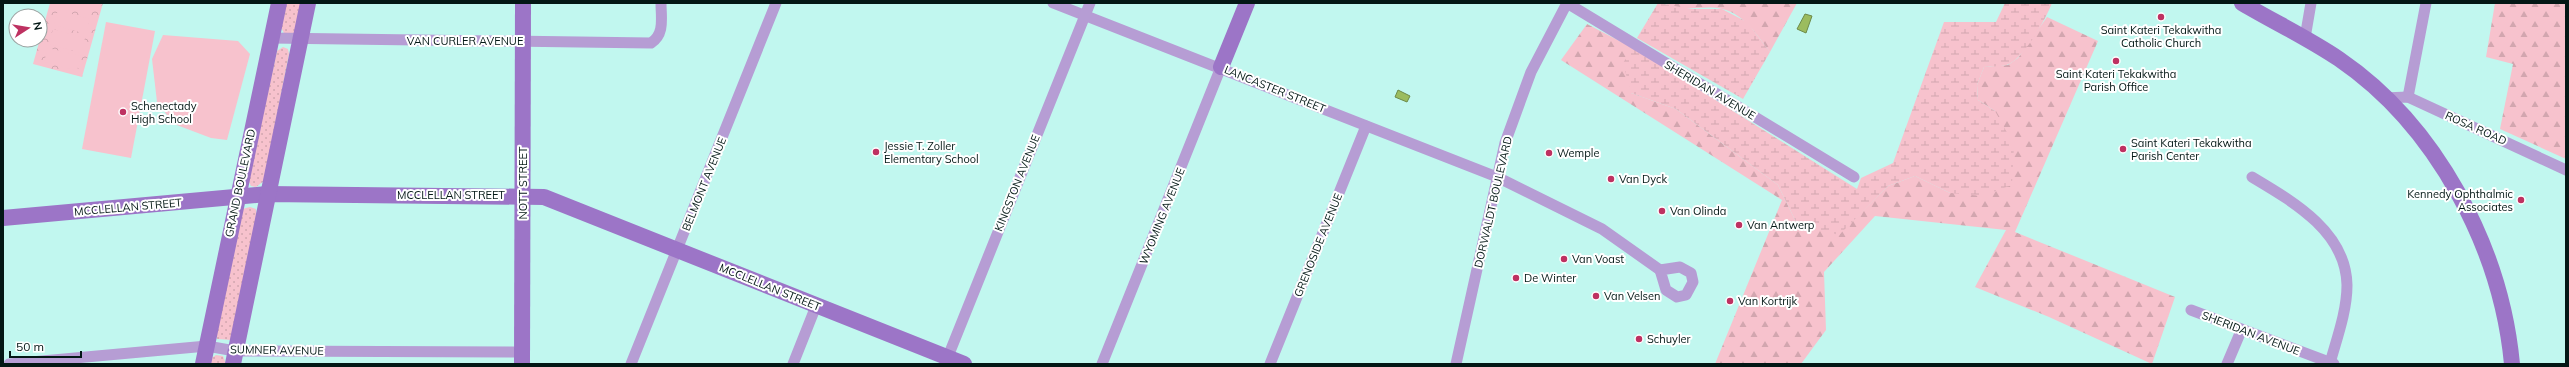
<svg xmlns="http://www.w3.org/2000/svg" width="2569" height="367" viewBox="0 0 2569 367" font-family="Mulish,sans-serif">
	<defs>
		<pattern id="grass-dots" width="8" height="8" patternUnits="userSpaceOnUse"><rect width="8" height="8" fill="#f7c2cd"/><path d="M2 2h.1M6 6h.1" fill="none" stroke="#d2a6af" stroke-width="1.8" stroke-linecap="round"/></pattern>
		<pattern id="forest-firs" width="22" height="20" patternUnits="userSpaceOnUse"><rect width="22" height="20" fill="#f7c2cd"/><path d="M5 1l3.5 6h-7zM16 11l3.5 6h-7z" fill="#d2a6af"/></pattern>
		<pattern id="wetland-marsh" width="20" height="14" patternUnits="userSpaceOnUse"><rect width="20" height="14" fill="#f7c2cd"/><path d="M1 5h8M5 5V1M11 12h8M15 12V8" fill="none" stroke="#d2a6af"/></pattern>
		<pattern id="park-crowns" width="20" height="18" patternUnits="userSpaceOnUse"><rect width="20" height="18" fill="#f7c2cd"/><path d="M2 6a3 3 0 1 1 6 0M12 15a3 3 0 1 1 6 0" fill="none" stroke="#d2a6af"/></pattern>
	</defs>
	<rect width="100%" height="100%" fill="#c1f7ef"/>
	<!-- grass -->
	<g fill="url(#grass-dots)">
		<polygon points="285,3 302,3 296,33 284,33 280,26"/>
		<polygon points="283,47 288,49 289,54 264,181 256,187 251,186 248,180 277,51"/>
		<polygon points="250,207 256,209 257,219 231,340 217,339 217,331 242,209"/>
		<polygon points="216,355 223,356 226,364 209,364 210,359"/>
	</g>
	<!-- forest -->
	<g fill="url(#forest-firs)">
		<path d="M1664,3H1797L1770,52C1757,35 1744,14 1722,9C1704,4 1681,14 1664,3Z"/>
		<polygon points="2495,3 2566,3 2566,159 2500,129 2513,64 2486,57"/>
		<polygon points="2047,17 2098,41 2015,232 2175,297 2152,364 2049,317 1975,287 2006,230 1875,216 1824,272 1826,330 1801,364 1715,364 1782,200 1561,60 1587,24 1633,48 1631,93 1676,109 1778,185 1797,224 1839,234 1888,186 1915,176 1950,193 1995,111 1978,100 1977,85 1984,67 2008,65 2018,58"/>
	</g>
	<!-- wetland -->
	<g fill="url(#wetland-marsh)">
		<polygon points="1658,3 1692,9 1722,9 1747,22 1770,52 1743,99 1637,38"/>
		<path d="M2005,3H2052C2046,19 2025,56 2009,64C2003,67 1992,66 1984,67L1977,85L1978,100L1995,111L2014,145L2012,185L1982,196L1950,193L1915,176L1888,186L1839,235L1797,224L1778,185L1676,109L1631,93L1623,63L1633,48L1857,189L1861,178L1893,163L1944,22H1996Z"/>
	</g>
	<!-- park -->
	<polygon fill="url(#park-crowns)" points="50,3 103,3 82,77 33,64"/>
	<!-- garden -->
	<g fill="#f7c2cd">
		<polygon points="60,3 94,3 91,15 59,7"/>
		<polygon points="58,10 90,19 86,34 54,25"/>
		<polygon points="106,22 155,31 131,158 82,149"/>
		<polygon points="53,29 85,38 81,53 49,44"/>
		<polygon points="163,35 238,41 250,54 227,140 211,138 174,124 157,102 152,59"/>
		<polygon points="48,48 81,56 77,71 44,62"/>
	</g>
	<!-- water -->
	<g fill="#9bbc5f" stroke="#6d8a49">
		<polygon points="1805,14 1812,16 1806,33 1797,29"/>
		<polygon points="1398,90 1410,96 1407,102 1395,97"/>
	</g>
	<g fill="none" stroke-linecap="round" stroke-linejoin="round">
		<!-- street -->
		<g stroke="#b69dd4" stroke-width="11">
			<polyline points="1053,3 1497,177 1602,229 1660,270"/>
			<polyline points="1567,3 1854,177"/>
			<path d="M271,38L651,43C665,34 661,18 661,3"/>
			<polyline points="2305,38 2311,3"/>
			<polyline points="2408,97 2426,3"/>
			<polyline points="2384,98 2408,97 2566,170"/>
			<path d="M2252,177C2292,201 2346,231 2347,285C2347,311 2337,338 2330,363"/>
			<polygon points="1680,267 1691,273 1693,282 1686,295 1677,297 1666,290 1660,270"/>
			<polyline points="2191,310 2334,364"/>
			<polyline points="9,364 207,346 235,351 522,352"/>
			<polyline points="631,364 776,3"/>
			<polyline points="793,364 816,306"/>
			<polyline points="945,364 1090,3"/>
			<polyline points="1102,364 1221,67"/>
			<polyline points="1270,364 1366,126"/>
			<polyline points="1456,364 1505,143 1531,72 1567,3"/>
			<polyline points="2227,364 2241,331"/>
		</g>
		<!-- secondary -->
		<g stroke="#9c75c7" stroke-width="16">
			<path d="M2242,3C2274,22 2308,38 2339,59C2437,126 2501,248 2512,364"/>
			<polyline points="1221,67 1247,3"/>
			<polyline points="3,218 267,194 544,197 964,364"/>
			<polyline points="203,364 279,3"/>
			<polyline points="233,364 308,3"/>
			<polyline points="522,364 523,3"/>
		</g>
	</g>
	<!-- markers -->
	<g fill="#be3161" stroke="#fff" stroke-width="1.5">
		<circle cx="2161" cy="17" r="4"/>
		<circle cx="2116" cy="61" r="4"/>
		<circle cx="123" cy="112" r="4"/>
		<circle cx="2123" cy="149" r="4"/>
		<circle cx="876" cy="152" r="4"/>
		<circle cx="1549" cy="153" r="4"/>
		<circle cx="1611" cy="179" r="4"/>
		<circle cx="2521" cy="200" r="4"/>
		<circle cx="1662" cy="211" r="4"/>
		<circle cx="1739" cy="225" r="4"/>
		<circle cx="1564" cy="259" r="4"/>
		<circle cx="1516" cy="278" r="4"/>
		<circle cx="1596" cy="296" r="4"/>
		<circle cx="1730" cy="301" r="4"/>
		<circle cx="1639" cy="339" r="4"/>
	</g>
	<g text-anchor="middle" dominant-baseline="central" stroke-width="4" stroke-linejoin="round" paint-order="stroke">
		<!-- poi labels -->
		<g font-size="11" fill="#031715" stroke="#fff" text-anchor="start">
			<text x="2161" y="30" text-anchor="middle">Saint Kateri Tekakwitha<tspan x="2161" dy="13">Catholic Church</tspan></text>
			<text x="2116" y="74" text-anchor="middle">Saint Kateri Tekakwitha<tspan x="2116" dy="13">Parish Office</tspan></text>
			<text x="131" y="106">Schenectady<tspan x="131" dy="13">High School</tspan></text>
			<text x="2131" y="143">Saint Kateri Tekakwitha<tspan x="2131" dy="13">Parish Center</tspan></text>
			<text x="884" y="146">Jessie T. Zoller<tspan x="884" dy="13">Elementary School</tspan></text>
			<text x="1557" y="153">Wemple</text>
			<text x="1619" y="179">Van Dyck</text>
			<text x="2513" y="194" text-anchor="end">Kennedy Ophthalmic<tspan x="2513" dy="13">Associates</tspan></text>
			<text x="1670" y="211">Van Olinda</text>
			<text x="1747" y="225">Van Antwerp</text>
			<text x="1572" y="259">Van Voast</text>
			<text x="1524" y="278">De Winter</text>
			<text x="1604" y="296">Van Velsen</text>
			<text x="1738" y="301">Van Kortrijk</text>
			<text x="1647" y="339">Schuyler</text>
		</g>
		<!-- street labels -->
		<g font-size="11" fill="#031715" stroke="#fff">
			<text x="465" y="41">VAN CURLER AVENUE</text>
			<text transform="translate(1275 89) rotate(22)">LANCASTER STREET</text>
			<text transform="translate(1710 90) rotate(31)">SHERIDAN AVENUE</text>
			<text transform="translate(2476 128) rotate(24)">ROSA ROAD</text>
			<text transform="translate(240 183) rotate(-78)">GRAND BOULEVARD</text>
			<text transform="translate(523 183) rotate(-90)">NOTT STREET</text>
			<text transform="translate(1017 183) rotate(-68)">KINGSTON AVENUE</text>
			<text transform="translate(704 184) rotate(-68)">BELMONT AVENUE</text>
			<text x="451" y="195">MCCLELLAN STREET</text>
			<text transform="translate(1493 202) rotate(-77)">DORWALDT BOULEVARD</text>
			<text transform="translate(128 207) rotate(-5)">MCCLELLAN STREET</text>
			<text transform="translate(1162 216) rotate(-68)">WYOMING AVENUE</text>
			<text transform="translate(1318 245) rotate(-68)">GRENOSIDE AVENUE</text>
			<text transform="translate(770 287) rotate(22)">MCCLELLAN STREET</text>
			<text transform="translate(2251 333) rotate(21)">SHERIDAN AVENUE</text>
			<text transform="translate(277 350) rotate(1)">SUMNER AVENUE</text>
		</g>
	</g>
	<!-- border -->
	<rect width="2569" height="367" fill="none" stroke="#031715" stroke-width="8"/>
	<!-- north arrow -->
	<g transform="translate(28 28) rotate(78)"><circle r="19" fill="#ffffff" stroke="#9aa2a1"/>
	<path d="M0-3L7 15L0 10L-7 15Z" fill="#be3161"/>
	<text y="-6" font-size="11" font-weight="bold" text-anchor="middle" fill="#031715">N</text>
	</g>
	<!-- scale -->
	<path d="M10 351v6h71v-6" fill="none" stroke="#031715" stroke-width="2"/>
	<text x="16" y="351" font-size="12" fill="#031715" stroke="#ffffff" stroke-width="3" paint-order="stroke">50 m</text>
</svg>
